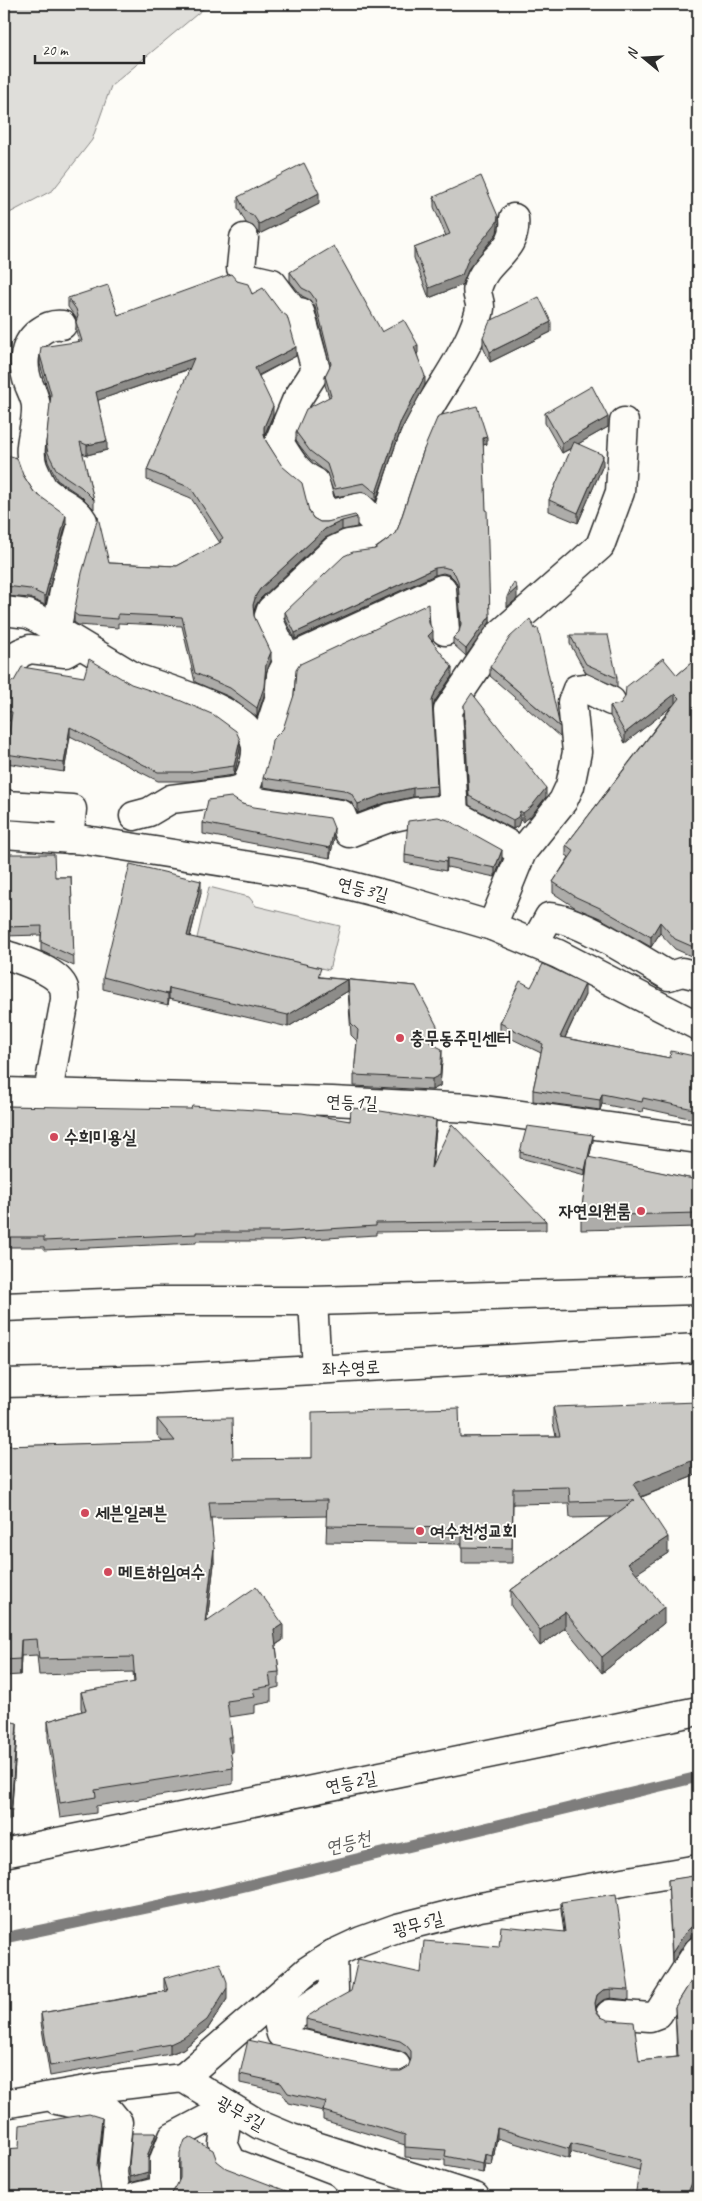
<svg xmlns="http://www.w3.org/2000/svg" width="702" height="2201" viewBox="0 0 702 2201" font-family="Caveat,'Poor Story',sans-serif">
	<rect width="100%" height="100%" fill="#fdfcf7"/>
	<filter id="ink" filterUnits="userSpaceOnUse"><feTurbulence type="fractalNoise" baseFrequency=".02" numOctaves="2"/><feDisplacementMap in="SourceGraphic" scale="10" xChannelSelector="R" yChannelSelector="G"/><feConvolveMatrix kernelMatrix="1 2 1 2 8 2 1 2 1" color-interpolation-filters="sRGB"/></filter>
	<g filter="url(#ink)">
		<!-- green -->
		<g fill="#dfdeda" stroke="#858482">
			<polygon points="4,4 209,4 111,86 92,140 53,190 4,216"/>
			<polygon points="209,887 249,897 256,906 340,926 329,970 197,938"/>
		</g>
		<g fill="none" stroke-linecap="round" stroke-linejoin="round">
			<!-- stream -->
			<polyline stroke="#7e7d7b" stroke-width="11" points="4,1938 203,1896 698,1777"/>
			<defs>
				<g id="minor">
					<path d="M244,238L241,268L246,277L272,283L293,311L300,312L316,370L296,401L279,442C289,458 297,474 315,482L324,516L360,507L383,530"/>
					<path d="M4,611L28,614L40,620L136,678C166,689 247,710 255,742C259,756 251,773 246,787L235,791L171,799L149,812L134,816"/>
					<path d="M56,630L67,578L83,521C75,507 60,503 48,493C42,489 36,474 33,467C26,446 37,428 36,407C36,400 32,392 29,385C22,367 22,346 38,333C46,327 52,324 62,325"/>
					<path d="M288,662L268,619L271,610L335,550L348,544L372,540L383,530C394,498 405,456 419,426C435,394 458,366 472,333C475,326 479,316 480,308C481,301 475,294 478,286C486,258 518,252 514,218"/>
					<polyline points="4,678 9,665 20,653 30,649 65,653 79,645"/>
					<polyline points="255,742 268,733 279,699 281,675 288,662 298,655 442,589 445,631"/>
					<polyline points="235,791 246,799 258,802 341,814 349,833 389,818 416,812 440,810 454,814 522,852"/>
					<polyline points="4,803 6,805 72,809 69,839"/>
					<polyline points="454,814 448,710 498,636 600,546 620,492 624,422"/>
					<polyline points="4,834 85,840 313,876 398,898 492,926 558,954 698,1026"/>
					<polyline points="492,926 522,852 563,801 570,786 577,752 572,702 577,689 585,688 611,701"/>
					<path d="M534,944L549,917C579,918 641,960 669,976L682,972L698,976"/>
					<path d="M4,954C20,960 57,970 64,988C65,992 65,997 65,1000L48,1092"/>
					<polyline points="4,1092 332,1101 470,1108 698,1139"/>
					<polyline points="4,1853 698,1711"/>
					<polyline points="333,1954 334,1990 279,2026 281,2034 289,2041 396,2066"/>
					<polyline points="610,2014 650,2017 658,2014 698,1951"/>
					<polyline points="183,2078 307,1971 333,1954 361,1941 397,1928 480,1907 698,1869"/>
					<polyline points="57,2100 109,2111 118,2122 113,2172 116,2197"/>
					<polyline points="4,2104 104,2087 183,2078 260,2125 291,2138 475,2197"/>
					<polyline points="228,2108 223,2144 232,2162 323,2197"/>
					<polyline points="136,2197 161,2191 164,2186 164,2160 173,2137 228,2108"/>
				</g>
				<g id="major">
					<polyline points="313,1301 317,1370"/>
					<polyline points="4,1307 156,1301 313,1301 698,1290"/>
					<polyline points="4,1383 158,1379 698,1348"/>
				</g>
			</defs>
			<!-- minor casing -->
			<use href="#minor" stroke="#2b2b2b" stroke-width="31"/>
			<!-- major casing -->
			<use href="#major" stroke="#2b2b2b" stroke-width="31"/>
			<!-- minor -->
			<use href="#minor" stroke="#fdfcf7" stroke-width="28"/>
			<!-- major -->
			<use href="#major" stroke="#fdfcf7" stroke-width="28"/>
		</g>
		<!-- wall -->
		<g fill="#adaca9" stroke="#2b2b2b">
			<polygon points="238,197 319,204 259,234 253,226 246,223 238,208"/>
			<polygon points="434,197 498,226 497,233 469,268 462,285 429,298 414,258 414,248 446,236 434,207"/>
			<polygon points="290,272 382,332 418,353 417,354 425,385 400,432 376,501 364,492 335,497 327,473 310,459 296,441 296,432 329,397 325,385 325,376 330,366 315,307 310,300 302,296 290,281"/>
			<polygon points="237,281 252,294 296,356 259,376 273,415 264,437 266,441 313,518 320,522 327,522 357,517 357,527 342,530 325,538 260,599 256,605 254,613 254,616 271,661 266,673 264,696 257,717 230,697 195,682 182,626 118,623 118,628 78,625 74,622 74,613 109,563 177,566 220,543 191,498 147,480 147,470 190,369 98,400 107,450 87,455 82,453 94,500 94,509 81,496 57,480 48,462 46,452 46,443 51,401 40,364 40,355 79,341 76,331 76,318 68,307 68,298 118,315"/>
			<polygon points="551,332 490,362 483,347 483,337"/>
			<polygon points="545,413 608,427 578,444 603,465 578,523 549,511 549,500 572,448 562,453 545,423"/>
			<polygon points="487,444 483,445 490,622 466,656 453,644 453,638 459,632 460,625 458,587 455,580 450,575 443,573 435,575 295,639 285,618 285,612 394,535 398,528 424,449"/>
			<polygon points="4,454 23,475 34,492 66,524 45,605 30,598 6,596 4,596"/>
			<polygon points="429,623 432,641 452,676 435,701 433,709 437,795 413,797 385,803 358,813 351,802 344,799 263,787 263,778"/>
			<polygon points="570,635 617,678 617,687 586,673 570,644"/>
			<polygon points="698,657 698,959 675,949 660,933 651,947 600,918 576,908 553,893 553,882 569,857 566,855 566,845 672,706 625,743 610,716 610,706 620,704 677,675"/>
			<polygon points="490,667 560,727 560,737 490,676"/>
			<polygon points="4,684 240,749 234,775 190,781 158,781 70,736 64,772 6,763 6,754 11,721 4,720"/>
			<polygon points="464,705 546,797 531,816 523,822 520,820 518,826 513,829 469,805"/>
			<polygon points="242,804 334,838 330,858 203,834 203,823"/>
			<polygon points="4,854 55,877 71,877 74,966 41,951 41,935 4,936"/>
			<polygon points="405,855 502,859 495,877 447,867 446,871 405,863"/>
			<polygon points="201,893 190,937 321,977 416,986 437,1037 434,1045 442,1061 440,1086 432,1090 354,1086 354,1075 357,1041 351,1035 348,991 288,1027 169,999 168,1005 103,989 103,977"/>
			<polygon points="531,987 585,995 565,1038 670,1058 698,1057 698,1120 643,1108 642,1112 602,1104 600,1110 533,1101 533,1090 541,1053 500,1033 500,1023"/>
			<polygon points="4,1106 350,1121 376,1111 436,1129 432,1166 546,1221 546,1230 376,1232 376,1235 279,1241 196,1241 196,1243 44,1250 44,1247 4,1247"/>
			<polygon points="593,1141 589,1158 698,1180 698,1227 581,1230 581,1216 587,1168 585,1175 520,1158 520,1152"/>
			<polygon points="553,1407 694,1476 642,1497 668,1553 636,1573 664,1623 602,1673 565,1628 540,1646 511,1606 511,1590 611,1517 570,1518 569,1503 513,1504 512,1563 462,1563 462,1544 326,1542 327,1516 211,1518 214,1564 207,1621 283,1640 276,1645 279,1672 279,1687 271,1689 271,1702 255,1705 255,1713 229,1717 232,1737 232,1753 230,1753 233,1768 233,1784 96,1806 96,1813 60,1818 48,1737 48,1721 82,1711 81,1708 81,1692 134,1683 133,1672 39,1675 37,1655 21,1656 20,1675 4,1676 4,1446 163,1442 157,1435 157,1419 233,1459 312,1458 460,1437 556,1436 553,1423"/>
			<polygon points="4,1720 17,1732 11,1820 4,1819"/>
			<polygon points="698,1876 698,1936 691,1937 685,1943 672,1963 668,1880"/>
			<polygon points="561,1902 629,1990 629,2000 611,1998 603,2000 597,2005 596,2010 639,2061 677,2057 675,2007 698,1970 698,2179 639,2170 571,2152 569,2159 497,2138 492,2165 485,2164 483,2173 445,2166 445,2160 405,2157 405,2145 323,2120 323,2111 288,2103 281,2092 240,2083 240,2074 401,2071 408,2067 411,2061 406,2054 400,2051 306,2029 306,2019 421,1973 499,1947 564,1932 561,1911"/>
			<polygon points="164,1978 227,1999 207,2030 183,2049 170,2054 50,2076 41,2023 41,2013 165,1991 164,1988"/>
		</g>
		<!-- shaded-wall -->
		<g fill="#8d8c89" stroke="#2b2b2b">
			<polygon points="319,193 319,204 259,234 259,224"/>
			<polygon points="498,216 498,226 497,233 469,268 462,285 429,298 429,288 469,257"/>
			<polygon points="551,322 551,332 490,362 490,352"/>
			<polygon points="418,345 418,353 414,356 414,347"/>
			<polygon points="296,347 296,356 255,377 255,368"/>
			<polygon points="194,358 194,367 96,401 96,392"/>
			<polygon points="425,376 425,385 400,432 376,501 376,493 400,423"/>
			<polygon points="273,406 273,415 264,436 264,427"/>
			<polygon points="608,417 608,427 562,453 562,443"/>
			<polygon points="487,437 487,444 483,445 483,438"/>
			<polygon points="107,441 107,450 87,455 87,445"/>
			<polygon points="603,455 603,465 578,523 578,513"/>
			<polygon points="66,515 66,524 45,605 45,596"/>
			<polygon points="342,521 342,530 325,538 260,599 256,605 253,614 253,605 256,595 260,589 325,529"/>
			<polygon points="435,568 435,575 295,639 295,633"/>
			<polygon points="517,588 517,599 507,607 507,597"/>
			<polygon points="490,616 490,622 466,656 466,649"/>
			<polygon points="433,631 433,640 428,645 428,636"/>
			<polygon points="271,652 271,661 266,673 264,696 257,717 257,708 266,664"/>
			<polygon points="452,667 452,676 435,701 432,710 432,701 435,692"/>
			<polygon points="675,694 675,704 625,743 625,733"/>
			<polygon points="70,727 70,736 64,772 64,763"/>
			<polygon points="240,740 240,749 234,775 234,766"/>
			<polygon points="413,788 413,797 385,803 358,813 358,804 385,794"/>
			<polygon points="546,788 546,797 531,816 523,822 523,813"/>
			<polygon points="520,811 520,820 518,826 513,829 513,820"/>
			<polygon points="334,828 334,838 330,858 330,848"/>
			<polygon points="502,850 502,859 495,877 495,868"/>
			<polygon points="447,858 447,867 446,871 446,862"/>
			<polygon points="201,881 201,893 187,948 187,936"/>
			<polygon points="660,922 660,933 651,947 651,937"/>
			<polygon points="348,979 348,991 288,1027 288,1015"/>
			<polygon points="585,984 585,995 560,1048 560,1037"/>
			<polygon points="169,988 169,999 168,1005 168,994"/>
			<polygon points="437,1026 437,1037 430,1055 430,1043"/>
			<polygon points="442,1049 442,1061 440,1086 432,1090 432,1079"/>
			<polygon points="602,1094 602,1104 600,1110 600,1100"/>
			<polygon points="436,1120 436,1129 431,1177 431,1168"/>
			<polygon points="593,1135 593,1141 585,1175 585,1170"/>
			<polygon points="698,1456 698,1472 694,1476 633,1500 633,1484"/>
			<polygon points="668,1537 668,1553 628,1579 628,1563"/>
			<polygon points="214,1548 214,1564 205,1638 205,1622"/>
			<polygon points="664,1607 664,1623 602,1673 602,1657"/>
			<polygon points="565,1612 565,1628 540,1646 540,1630"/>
			<polygon points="283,1624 283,1640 274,1646 274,1630"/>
			<polygon points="21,1640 21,1656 20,1675 20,1659"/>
			<polygon points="17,1723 17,1732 11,1820 11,1810"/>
			<polygon points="691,1927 691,1937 685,1943 672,1963 672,1953 685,1933"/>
			<polygon points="227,1988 227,1999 207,2030 183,2049 170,2054 170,2044"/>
			<polygon points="611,1989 611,1998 603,2000 597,2005 595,2012 595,2003 597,1995 603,1990"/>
			<polygon points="102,2118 102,2127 97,2174 97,2165"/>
			<polygon points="497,2128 497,2138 492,2165 492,2156"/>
			<polygon points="156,2133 156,2138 148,2160 148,2154"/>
			<polygon points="571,2143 571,2152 569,2159 569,2149"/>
			<polygon points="485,2154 485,2164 483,2173 483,2164"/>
			<polygon points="698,2160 698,2179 690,2197 686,2197 694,2166"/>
			<polygon points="148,2172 148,2178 130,2183 130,2177"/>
		</g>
		<!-- building -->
		<g fill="#c9c8c4" stroke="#2b2b2b">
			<polygon points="304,163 319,193 259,224 253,215 246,212 238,197"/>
			<polygon points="481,176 498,216 497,222 469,257 462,275 429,288 414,248 450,234 434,197"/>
			<polygon points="334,246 382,332 404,320 418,345 414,347 425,376 400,423 376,493 364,483 335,489 327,464 310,451 296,432 306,409 331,396 325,376 331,364 315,299 310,292 302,288 290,272"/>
			<polygon points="231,274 237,281 248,284 252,294 263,288 280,311 287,316 296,347 255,368 273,406 264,427 264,435 266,441 282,466 302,483 309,511 313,518 320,522 327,522 355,515 357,517 342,521 325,529 260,589 256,595 253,605 254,616 271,652 266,664 264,687 257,708 230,688 195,673 182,617 118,614 118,619 78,616 74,613 82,573 98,517 109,563 177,566 221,542 220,540 223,538 191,488 147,470 194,358 96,392 107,441 87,445 80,442 94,500 81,487 57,471 48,453 46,443 51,394 40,355 41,347 82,341 76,322 78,316 76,309 68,298 108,285 118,315"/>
			<polygon points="539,297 551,322 490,352 483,337 490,321"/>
			<polygon points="592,386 608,417 562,443 545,413"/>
			<polygon points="477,406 487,437 483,438 486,510 487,510 490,616 466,649 453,638 459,632 461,624 458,581 455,574 450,569 443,567 435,568 295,633 285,612 344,556 353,552 375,549 394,535 398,528 424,449 438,416"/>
			<polygon points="574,442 603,455 578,513 549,500"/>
			<polygon points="4,454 17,458 23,475 34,492 66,515 45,596 30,589 6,586 4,587"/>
			<polygon points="514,582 517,588 507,597"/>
			<polygon points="428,604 429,623 433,631 428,636 452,667 435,692 432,701 437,786 413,788 385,794 358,804 351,793 344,790 263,778 269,759 272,740 283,729 294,695 296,670 300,664"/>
			<polygon points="530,619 535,629 538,628 560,727 490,667 510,637"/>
			<polygon points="570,635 608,635 617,678 586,664"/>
			<polygon points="698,657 698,949 675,939 660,922 651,937 600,908 576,897 553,882 574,851 566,845 679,698 675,694 625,733 610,706 620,704 625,697 626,687 663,658 677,675"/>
			<polygon points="89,659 131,684 179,700 214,715 236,731 240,740 234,766 190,772 158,772 70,727 64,763 6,754 12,712 4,711 4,684 6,684 14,681 22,667 84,677"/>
			<polygon points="472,693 546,788 531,807 523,813 520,811 518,817 513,820 469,796 464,705"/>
			<polygon points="231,797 242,804 254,807 330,818 334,828 330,848 203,823 208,800"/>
			<polygon points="438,817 448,820 502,850 495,868 447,858 446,862 405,855 408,821"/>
			<polygon points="4,854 54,854 55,877 71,877 74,957 41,942 42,926 4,927"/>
			<polygon points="130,864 201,881 187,936 321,968 318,977 416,986 437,1026 430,1043 442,1049 440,1075 432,1079 354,1075 358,1030 351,1023 348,979 288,1015 169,988 168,994 103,977"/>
			<polygon points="543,964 585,984 560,1037 670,1058 671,1051 698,1057 698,1110 643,1098 642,1102 602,1094 600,1100 533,1090 543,1044 500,1023 520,981 531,987"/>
			<polygon points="4,1106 191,1109 192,1106 302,1113 350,1121 351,1108 376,1110 374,1110 436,1120 431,1168 452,1124 546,1221 376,1223 376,1226 279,1232 196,1232 196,1234 44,1241 44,1237 4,1237"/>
			<polygon points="527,1126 593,1135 585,1170 520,1152"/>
			<polygon points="588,1157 698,1180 698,1213 581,1216"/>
			<polygon points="698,1402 698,1456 694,1460 633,1484 668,1537 628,1563 664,1607 602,1657 565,1612 540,1630 511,1590 635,1500 570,1502 569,1487 513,1488 512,1548 462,1547 462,1528 326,1526 327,1500 209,1502 214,1548 205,1622 256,1587 283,1624 274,1630 279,1672 269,1673 271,1686 253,1689 255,1697 227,1701 232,1737 228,1737 233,1768 95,1790 96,1797 60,1803 48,1721 86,1710 81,1692 135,1682 133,1657 39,1659 37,1639 21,1640 20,1659 4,1660 4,1446 175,1441 157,1419 232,1418 233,1459 312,1458 312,1412 459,1408 460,1437 560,1436 553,1407"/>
			<polygon points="4,1720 17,1723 11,1810 4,1809"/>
			<polygon points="693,1876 698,1876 698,1926 691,1927 685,1933 672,1953 668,1880"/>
			<polygon points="616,1894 629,1990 611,1989 603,1990 597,1995 595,2003 596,2011 601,2017 608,2020 634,2022 639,2061 678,2057 675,2007 698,1970 698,2053 696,2055 698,2055 698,2160 694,2166 698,2169 686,2197 635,2197 641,2160 571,2143 569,2149 497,2128 492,2156 485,2154 483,2164 445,2156 446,2150 405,2147 405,2135 323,2111 326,2102 288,2093 281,2083 240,2074 248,2040 392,2071 401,2071 408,2067 411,2059 411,2051 406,2045 400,2041 306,2019 307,2017 322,2007 351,1991 358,1959 421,1973 424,1941 499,1947 501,1926 565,1932 561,1902"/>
			<polygon points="220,1963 227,1982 227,1988 207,2020 183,2038 170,2044 50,2066 41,2013 168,1991 164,1978"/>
			<polygon points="89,2114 102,2118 97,2165 101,2191 103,2197 4,2197 4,2149 19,2148 20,2125"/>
			<polygon points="132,2133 156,2133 148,2154 148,2172 130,2177 129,2166"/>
			<polygon points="190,2137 213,2150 217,2161 226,2168 302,2197 162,2197 171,2195 177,2185 180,2178 180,2154 185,2140"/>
		</g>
	</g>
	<!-- markers -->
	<g fill="#d1495b" stroke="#fdfcf7" stroke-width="2">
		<circle cx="400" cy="1038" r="5"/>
		<circle cx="54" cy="1137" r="5"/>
		<circle cx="641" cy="1211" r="5"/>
		<circle cx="85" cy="1513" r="5"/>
		<circle cx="420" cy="1531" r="5"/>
		<circle cx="108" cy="1572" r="5"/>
	</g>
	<g text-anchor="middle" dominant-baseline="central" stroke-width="4" stroke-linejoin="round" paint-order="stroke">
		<!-- street labels -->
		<g font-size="18" fill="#2b2b2b" stroke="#fdfcf7">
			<text transform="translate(363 889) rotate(14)">연등3길</text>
			<text transform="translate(352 1102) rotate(2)">연등1길</text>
			<text transform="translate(351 1368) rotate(-3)">좌수영로</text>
			<text transform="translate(351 1782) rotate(-11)">연등2길</text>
			<text transform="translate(418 1924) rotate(-15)">광무5길</text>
			<text transform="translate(241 2113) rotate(29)">광무3길</text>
		</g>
		<!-- poi labels -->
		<g font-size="18" font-weight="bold" fill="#2b2b2b" stroke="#fdfcf7" text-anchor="start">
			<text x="410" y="1038">충무동주민센터</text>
			<text x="64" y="1137">수희미용실</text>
			<text x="631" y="1211" text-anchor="end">자연의원룸</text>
			<text x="95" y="1513">세븐일레븐</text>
			<text x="430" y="1531">여수천성교회</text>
			<text x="118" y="1572">메트하임여수</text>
		</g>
		<!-- water labels -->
		<g font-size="19" font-style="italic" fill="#5b5b5a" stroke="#fdfcf7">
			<text transform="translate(348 1843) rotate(-14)">연등천</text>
		</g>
	</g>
	<!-- margin -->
	<rect width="702" height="2201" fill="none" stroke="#fdfcf7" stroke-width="20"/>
	<rect x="10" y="10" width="682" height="2181" fill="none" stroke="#2b2b2b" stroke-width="2" filter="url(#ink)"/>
	<!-- north arrow -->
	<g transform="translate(644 58) rotate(288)" stroke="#fdfcf7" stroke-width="4" paint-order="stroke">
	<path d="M0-4L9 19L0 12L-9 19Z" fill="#2b2b2b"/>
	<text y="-8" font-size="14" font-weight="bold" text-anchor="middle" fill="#2b2b2b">N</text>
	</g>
	<!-- scale -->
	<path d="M35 55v8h109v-8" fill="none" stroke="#2b2b2b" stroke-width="2.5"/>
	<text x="42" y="55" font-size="15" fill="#2b2b2b" stroke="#fdfcf7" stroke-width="4" paint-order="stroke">20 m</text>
</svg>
